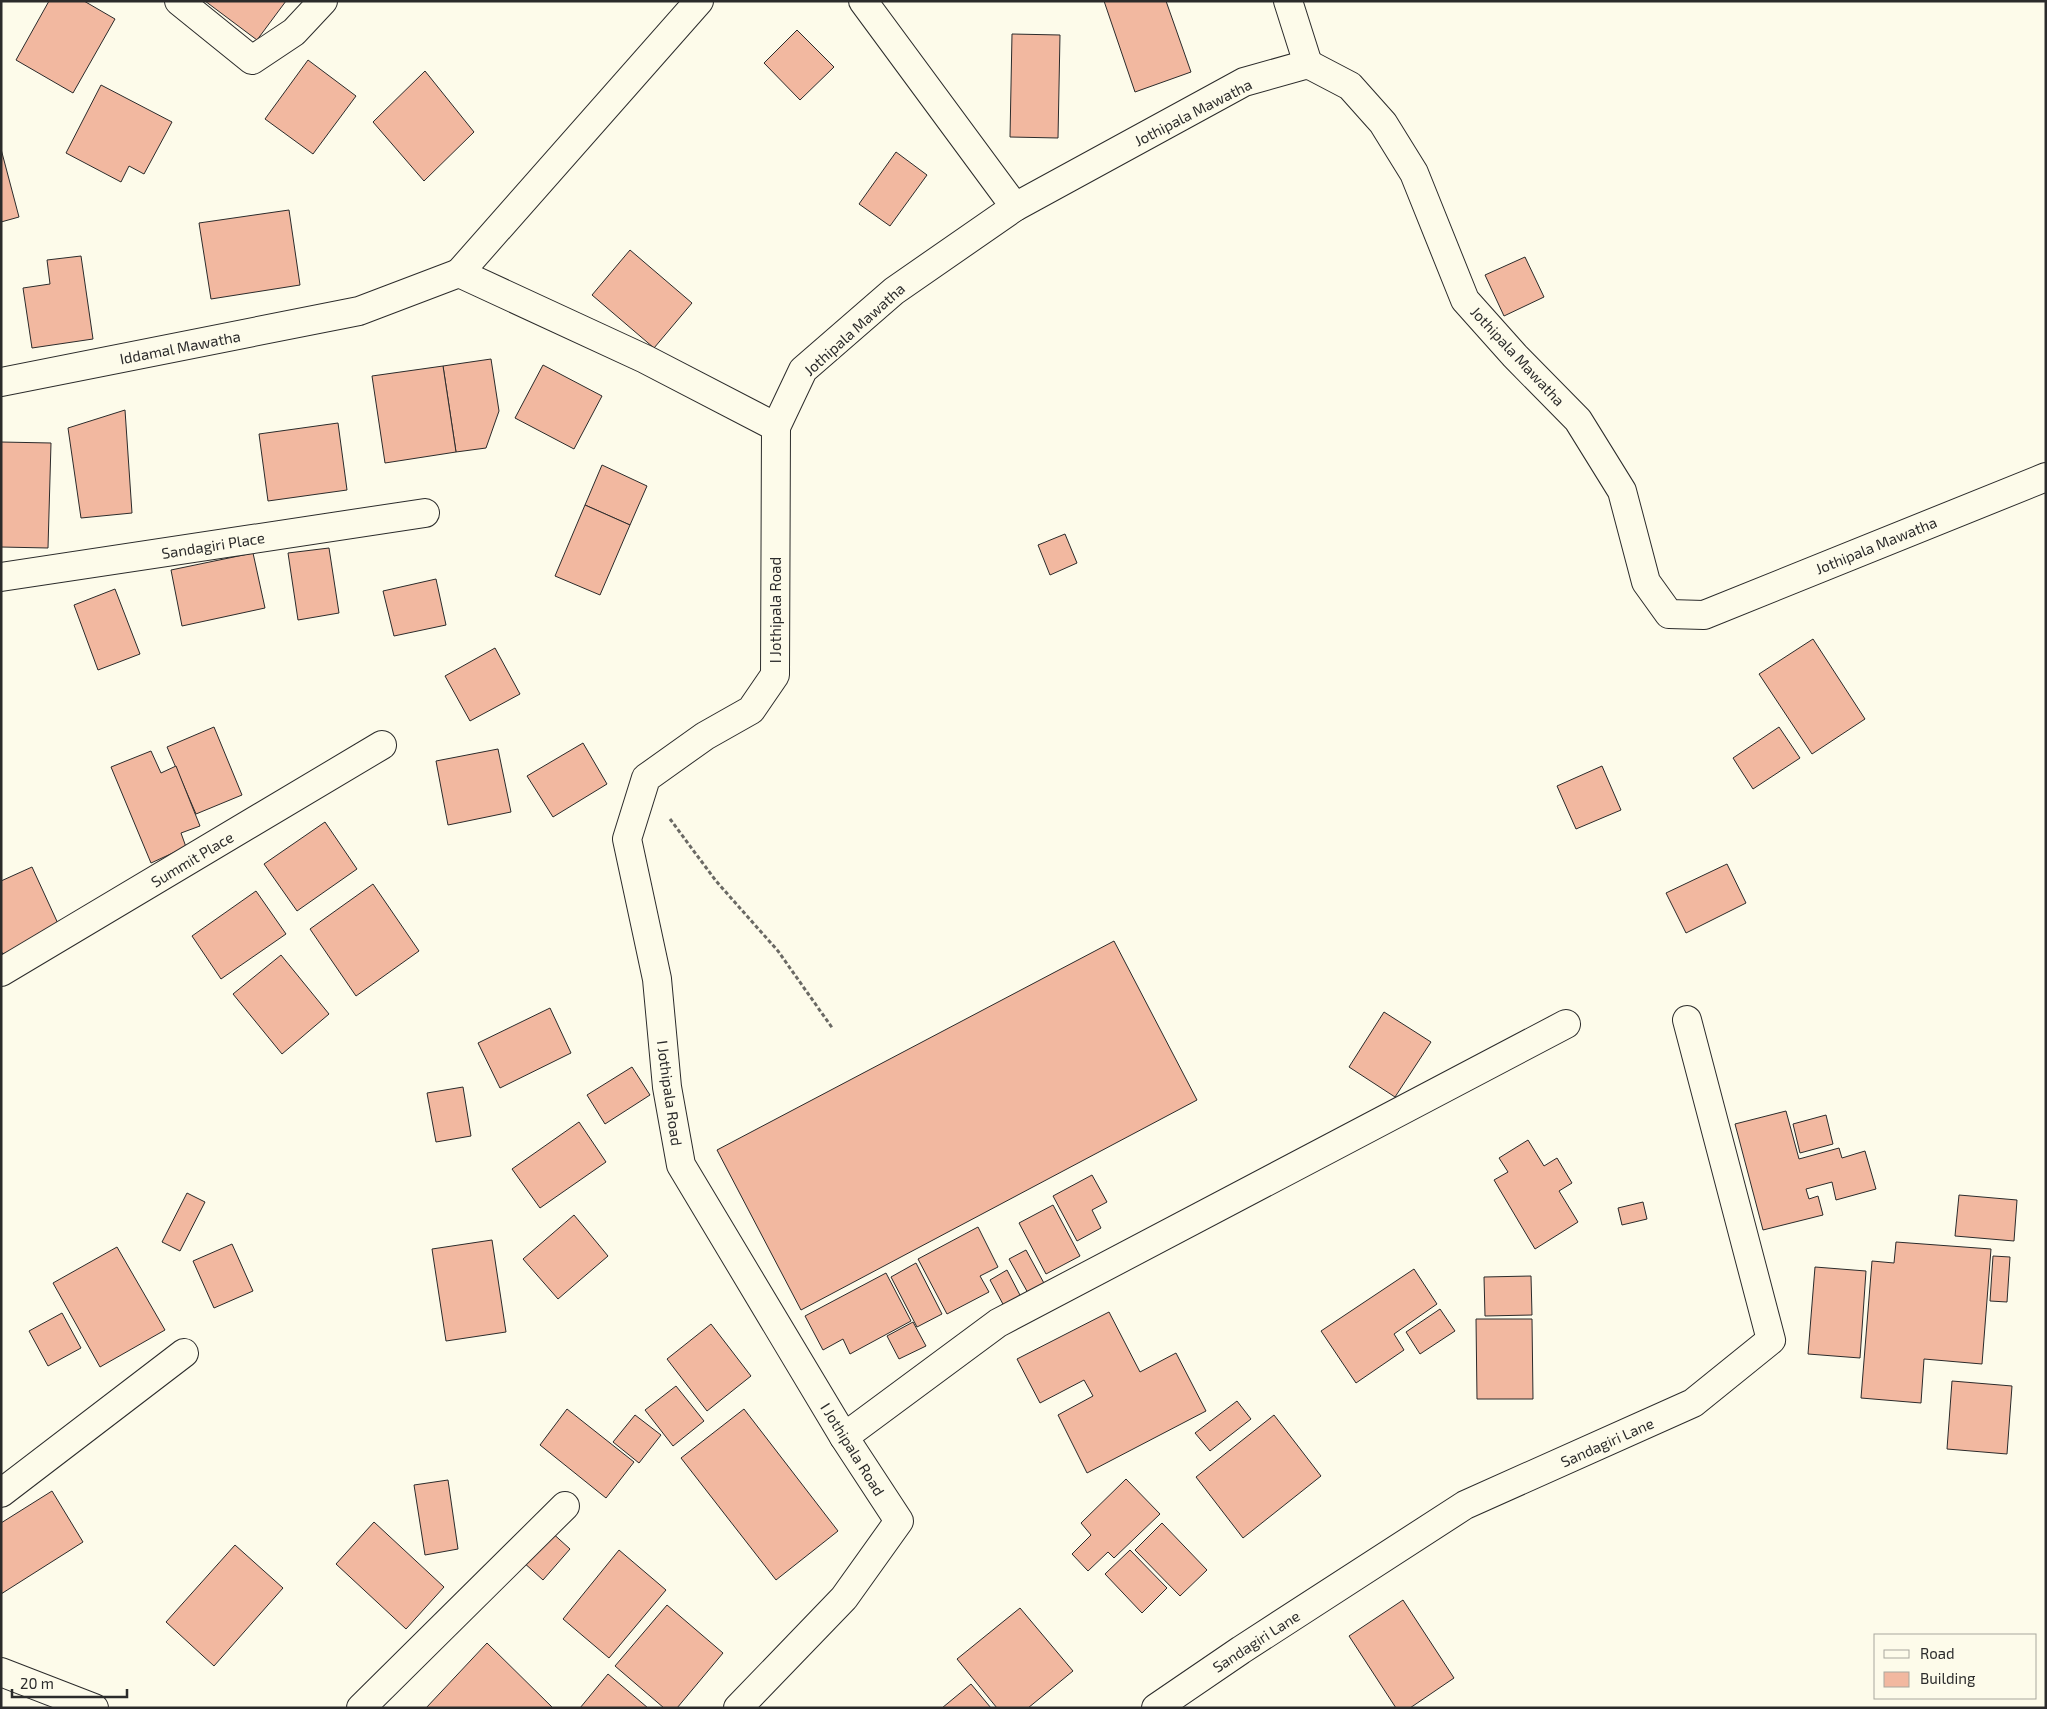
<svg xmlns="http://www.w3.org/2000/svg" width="2047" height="1709" viewBox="0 0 2047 1709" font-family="'Exo 2',sans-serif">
	<rect width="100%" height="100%" fill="#fdfbea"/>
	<!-- building -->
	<g fill="#f2b8a0" stroke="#2b2b2b">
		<polygon points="49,1 84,1 115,19 73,93 16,60"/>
		<polygon points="205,1 286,1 257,40"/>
		<polygon points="1104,1 1166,1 1191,72 1135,92"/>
		<polygon points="797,30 834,67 800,100 764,63"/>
		<polygon points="1012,34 1060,35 1058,138 1010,137"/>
		<polygon points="308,60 356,96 313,154 265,119"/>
		<polygon points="425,71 474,132 424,181 373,122"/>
		<polygon points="101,85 172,122 144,174 129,166 121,182 66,153"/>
		<polygon points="1,149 19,217 1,222"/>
		<polygon points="896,152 927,175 890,226 859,204"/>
		<polygon points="289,210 300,285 211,299 199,223"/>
		<polygon points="630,250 692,303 654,348 592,295"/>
		<polygon points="81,256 93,339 32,348 23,288 50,284 47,260"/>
		<polygon points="1525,257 1544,297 1504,316 1485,275"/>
		<polygon points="491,359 499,411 486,448 456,452 443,366"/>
		<polygon points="543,365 602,396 574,449 515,418"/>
		<polygon points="443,366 456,452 385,463 372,376"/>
		<polygon points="125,410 132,513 81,518 68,428"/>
		<polygon points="338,423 347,490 268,501 259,434"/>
		<polygon points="1,442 51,443 48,548 1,547"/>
		<polygon points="602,465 647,486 630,525 585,505"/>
		<polygon points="585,505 630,525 600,595 555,576"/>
		<polygon points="1065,534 1077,563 1050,575 1038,545"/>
		<polygon points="329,548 339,613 298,620 288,553"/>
		<polygon points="253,553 265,608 182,626 171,570"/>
		<polygon points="436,579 446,625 394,636 383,591"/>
		<polygon points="115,589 140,654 98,670 74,605"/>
		<polygon points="1813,639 1865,719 1812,754 1759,674"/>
		<polygon points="495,648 520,694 470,721 445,676"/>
		<polygon points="214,727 242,795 196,814 167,747"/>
		<polygon points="1779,727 1800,758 1753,789 1733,758"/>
		<polygon points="583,743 607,784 553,817 527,776"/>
		<polygon points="498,749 511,812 448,825 436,761"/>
		<polygon points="151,751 161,773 176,766 200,826 181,833 186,847 151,863 111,767"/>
		<polygon points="1602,766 1621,810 1576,829 1557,786"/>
		<polygon points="325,822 357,869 297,911 264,864"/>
		<polygon points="1727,864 1746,903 1686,933 1666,893"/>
		<polygon points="32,867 60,928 3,954 1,951 1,881"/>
		<polygon points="373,884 419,951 356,996 310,929"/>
		<polygon points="256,891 286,934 221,979 192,936"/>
		<polygon points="1114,941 1197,1100 801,1310 717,1150"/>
		<polygon points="281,955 329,1014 282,1054 233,994"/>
		<polygon points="550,1008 571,1053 500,1088 478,1043"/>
		<polygon points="1384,1012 1431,1042 1395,1097 1349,1067"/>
		<polygon points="632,1067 650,1095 605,1124 587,1095"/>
		<polygon points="463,1087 471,1136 436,1142 427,1093"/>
		<polygon points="1786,1111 1799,1159 1839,1148 1842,1158 1865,1151 1876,1189 1836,1200 1832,1182 1806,1189 1809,1199 1818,1196 1823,1215 1763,1230 1735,1124"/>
		<polygon points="1826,1115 1833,1144 1800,1153 1793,1124"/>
		<polygon points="579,1122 606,1162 540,1208 512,1169"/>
		<polygon points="1528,1140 1544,1166 1557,1158 1572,1183 1559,1191 1578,1222 1535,1249 1494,1180 1508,1172 1499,1158"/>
		<polygon points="1092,1175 1107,1202 1092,1210 1101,1228 1077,1241 1053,1196"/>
		<polygon points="187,1193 205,1202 180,1251 162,1242"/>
		<polygon points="1959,1195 2017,1200 2014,1241 1955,1236"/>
		<polygon points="1643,1202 1647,1219 1622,1225 1618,1208"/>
		<polygon points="1053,1205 1080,1256 1046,1274 1019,1223"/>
		<polygon points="574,1215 608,1256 558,1299 523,1259"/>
		<polygon points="978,1227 998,1267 980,1276 989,1292 947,1314 918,1259"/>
		<polygon points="492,1240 506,1332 446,1341 432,1249"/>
		<polygon points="1896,1242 1991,1249 1982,1364 1924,1359 1921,1403 1861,1398 1872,1261 1894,1263"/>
		<polygon points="232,1244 253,1291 214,1308 193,1261"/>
		<polygon points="117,1247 165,1330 100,1367 53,1283"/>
		<polygon points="1026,1250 1045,1285 1028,1293 1009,1259"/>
		<polygon points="1993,1256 2010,1257 2007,1302 1990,1301"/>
		<polygon points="916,1263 942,1314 917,1327 891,1277"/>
		<polygon points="1815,1267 1866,1271 1860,1358 1808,1354"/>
		<polygon points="1414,1269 1437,1304 1394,1334 1404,1350 1356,1383 1321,1331"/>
		<polygon points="1007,1270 1021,1297 1004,1306 990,1280"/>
		<polygon points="886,1273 911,1321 850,1354 843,1339 823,1350 805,1316"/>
		<polygon points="1531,1276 1532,1315 1485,1316 1484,1277"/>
		<polygon points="1440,1309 1455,1331 1420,1354 1406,1332"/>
		<polygon points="1109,1312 1140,1372 1176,1353 1206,1411 1087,1473 1058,1415 1093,1396 1084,1380 1040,1403 1017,1359"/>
		<polygon points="62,1313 81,1348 48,1366 29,1331"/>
		<polygon points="1476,1319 1532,1319 1533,1399 1477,1399"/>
		<polygon points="913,1322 926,1346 899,1359 887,1336"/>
		<polygon points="711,1324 751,1376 707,1411 667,1359"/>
		<polygon points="1952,1381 2012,1386 2007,1454 1947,1449"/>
		<polygon points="676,1386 704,1421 673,1446 645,1410"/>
		<polygon points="1237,1401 1251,1419 1210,1451 1195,1433"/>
		<polygon points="567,1409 634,1462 606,1498 540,1445"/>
		<polygon points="744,1409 838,1531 776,1580 681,1458"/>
		<polygon points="635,1415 661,1435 639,1463 613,1442"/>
		<polygon points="1274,1415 1321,1476 1243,1538 1196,1477"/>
		<polygon points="1126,1479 1160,1514 1114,1558 1108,1552 1088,1571 1072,1554 1091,1535 1081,1523"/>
		<polygon points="448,1480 458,1549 425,1555 414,1485"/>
		<polygon points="52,1491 83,1542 1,1594 1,1523"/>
		<polygon points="374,1522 444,1587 406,1629 336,1564"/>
		<polygon points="1162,1523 1207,1570 1180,1596 1135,1550"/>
		<polygon points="549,1530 570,1549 543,1580 522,1561"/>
		<polygon points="235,1545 283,1588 214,1666 166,1622"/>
		<polygon points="619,1550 666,1590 609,1658 563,1619"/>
		<polygon points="1130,1550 1167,1588 1142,1613 1105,1574"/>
		<polygon points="1403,1600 1454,1678 1410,1708 1396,1708 1349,1636"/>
		<polygon points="667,1605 723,1653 677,1708 664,1708 615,1666"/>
		<polygon points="1020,1608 1073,1671 1028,1708 997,1708 957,1659"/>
		<polygon points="487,1643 553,1708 426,1708"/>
		<polygon points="608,1674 648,1708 580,1708"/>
		<polygon points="971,1684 991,1708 942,1708"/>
	</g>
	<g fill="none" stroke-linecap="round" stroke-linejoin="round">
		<defs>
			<g id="minor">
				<polyline points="179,1 252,60 294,32 323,1"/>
				<polyline points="863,1 1015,207"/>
				<polyline points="1288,1 1308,64"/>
				<polyline points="459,273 699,1"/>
				<polyline points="1,382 359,311 459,273 645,359 776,427 803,370 894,291 1015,207 1244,82 1308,64 1350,86 1383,123 1414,173 1465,300 1515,356 1578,420 1622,491 1646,582 1669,614 1704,615 2046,477"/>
				<polyline points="1,577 425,513"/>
				<polyline points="1,972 382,745"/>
				<polyline points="844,1437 998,1323 1566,1024"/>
				<polyline points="1,1493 184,1353"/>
				<polyline points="361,1708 565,1506"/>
				<polyline points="738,1708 844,1598 899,1521 844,1437 681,1165 667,1087 657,979 627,839 646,778 705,736 751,710 775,675 776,427"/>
				<polyline points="1156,1708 1241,1650 1465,1505 1693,1403 1771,1340 1687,1020"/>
			</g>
			<polyline id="major" points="1,1672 94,1708"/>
		</defs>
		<!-- minor casing -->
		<use href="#minor" stroke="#2b2b2b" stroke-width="30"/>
		<!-- major casing -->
		<use href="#major" stroke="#2b2b2b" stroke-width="30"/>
		<!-- path -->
		<polyline stroke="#6a6964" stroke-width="3" stroke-dasharray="4 2.5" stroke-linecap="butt" points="670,819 716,881 778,951 833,1029"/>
		<!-- minor -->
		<use href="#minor" stroke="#fdfbea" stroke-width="28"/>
		<!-- major -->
		<use href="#major" stroke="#fdfbea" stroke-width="28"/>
	</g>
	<g text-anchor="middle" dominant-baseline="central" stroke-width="4" stroke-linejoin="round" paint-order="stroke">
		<!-- street labels -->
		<g font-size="15" fill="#2b2b2b" stroke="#fdfbea">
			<text transform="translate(1193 112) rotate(-27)">Jothipala Mawatha</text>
			<text transform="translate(854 329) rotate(-42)">Jothipala Mawatha</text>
			<text transform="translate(180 347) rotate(-11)">Iddamal Mawatha</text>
			<text transform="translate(1518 356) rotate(47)">Jothipala Mawatha</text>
			<text transform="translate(213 545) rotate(-9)">Sandagiri Place</text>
			<text transform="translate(1876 545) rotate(-22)">Jothipala Mawatha</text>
			<text transform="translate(775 610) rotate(-90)">I Jothipala Road</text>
			<text transform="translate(192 859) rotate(-31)">Summit Place</text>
			<text transform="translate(670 1093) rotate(82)">I Jothipala Road</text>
			<text transform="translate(1607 1442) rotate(-24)">Sandagiri Lane</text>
			<text transform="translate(853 1449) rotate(58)">I Jothipala Road</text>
			<text transform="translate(1256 1641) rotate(-33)">Sandagiri Lane</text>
		</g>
	</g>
	<!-- border -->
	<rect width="2047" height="1709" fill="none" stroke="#2b2b2b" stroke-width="5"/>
	<!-- legend -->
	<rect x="1874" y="1634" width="162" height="65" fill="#fdfbea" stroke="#a9a89e"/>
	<rect x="1884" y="1650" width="25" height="8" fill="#fdfbea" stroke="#a9a89e"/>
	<text x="1920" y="1659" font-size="15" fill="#2b2b2b">Road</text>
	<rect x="1884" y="1672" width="25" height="15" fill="#f2b8a0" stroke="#a9a89e"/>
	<text x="1920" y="1684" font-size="15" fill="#2b2b2b">Building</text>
	<!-- scale -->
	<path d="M12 1689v8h115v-8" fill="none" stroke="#2b2b2b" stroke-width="2.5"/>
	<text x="20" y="1689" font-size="15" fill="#2b2b2b" stroke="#fdfbea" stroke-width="4" paint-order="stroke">20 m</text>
</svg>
